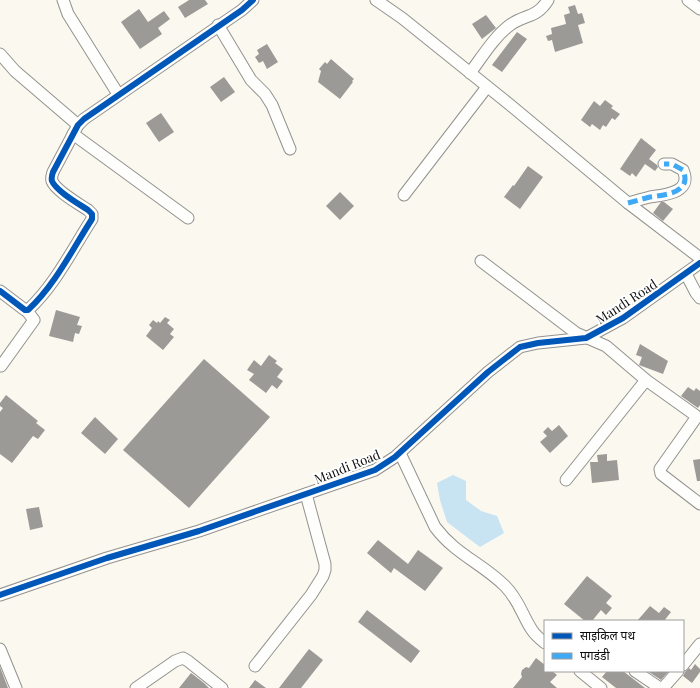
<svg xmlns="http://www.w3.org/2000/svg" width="700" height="688" viewBox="0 0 700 688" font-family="'Playfair Display','Noto Sans Devanagari',serif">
	<rect width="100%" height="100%" fill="#faf8ef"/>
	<!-- water -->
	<polygon fill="#c8e3f2" points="453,475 466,481 466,500 481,511 497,516 504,533 480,547 447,522 440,500 437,483"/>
	<!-- building -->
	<g fill="#9c9a96">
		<polygon points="189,0 205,0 208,4 185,18 178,7"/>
		<polygon points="575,5 578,14 582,13 585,23 578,25 583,43 555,52 552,40 548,41 546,36 552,34 551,28 566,24 564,15 570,13 568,7"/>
		<polygon points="139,9 148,22 164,11 170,19 158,28 162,34 140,49 121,22"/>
		<polygon points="486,15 496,28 482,39 472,24"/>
		<polygon points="517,32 527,39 502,72 492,65"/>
		<polygon points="267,44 278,62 267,69 263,61 259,63 255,57 259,54 257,50"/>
		<polygon points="331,59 354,79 352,81 353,82 340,99 318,82 321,71 319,69 325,62 327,64"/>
		<polygon points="224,77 235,92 221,102 210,87"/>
		<polygon points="605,100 613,106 611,108 620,114 615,120 612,118 606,127 603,125 600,130 592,124 590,127 581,120 594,101 600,106"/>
		<polygon points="161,113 174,132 159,142 146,123"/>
		<polygon points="641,138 656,150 649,159 657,165 658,167 655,171 645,164 636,177 632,173 630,176 620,169"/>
		<polygon points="528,166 543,177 520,209 504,197 513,185 514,186"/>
		<polygon points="340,192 354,206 340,220 326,206"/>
		<polygon points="661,202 664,202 673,209 663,221 653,213"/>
		<polygon points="56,310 80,317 77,325 82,326 79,334 75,333 73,342 49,336"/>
		<polygon points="165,317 170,320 167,323 174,329 170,334 174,337 163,350 146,336 152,328 149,325 153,320 157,323 158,321 160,323"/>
		<polygon points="640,344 668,361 663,374 639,365 642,357 636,355"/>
		<polygon points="269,355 277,361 275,363 283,369 277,377 283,381 277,389 272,385 266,393 249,380 254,374 247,370 254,360 261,366"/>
		<polygon points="204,359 270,417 189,508 123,450"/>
		<polygon points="688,387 694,391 696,388 700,391 700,405 698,408 681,396"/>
		<polygon points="6,395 38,421 36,423 45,430 38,439 33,436 12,463 0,454 0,412 3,408 0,406 0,403"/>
		<polygon points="95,417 118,439 105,454 81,433"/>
		<polygon points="559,425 568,436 550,453 540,442 547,436 543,432 548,427 552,431"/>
		<polygon points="607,454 607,461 617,460 619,480 592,483 590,462 598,462 597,455"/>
		<polygon points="700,459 700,481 697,481 693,460"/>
		<polygon points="39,507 43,527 30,530 26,509"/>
		<polygon points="378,540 408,564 418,550 443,568 425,591 394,568 391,573 367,553"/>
		<polygon points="587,576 612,596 606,603 612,608 606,615 601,610 592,621 585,621 564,604"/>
		<polygon points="650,606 659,613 664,607 671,612 664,621 637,621"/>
		<polygon points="367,610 420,651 411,663 358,622"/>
		<polygon points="309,649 323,660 301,688 279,688"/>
		<polygon points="536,658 545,665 545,671 552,671 557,675 550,682 557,688 513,688 522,677 521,674 522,670 526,667 529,668"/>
		<polygon points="695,664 700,669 700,672 692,683 683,676 685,672 689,668 691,670"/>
		<polygon points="0,667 8,688 0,688"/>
		<polygon points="607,671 623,671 645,688 616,688 602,677"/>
		<polygon points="649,671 669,671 661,680 649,672"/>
		<polygon points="191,673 204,683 209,688 179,688"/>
		<polygon points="255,680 266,688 249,688"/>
	</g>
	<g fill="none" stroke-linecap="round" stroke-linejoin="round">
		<defs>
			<g id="minor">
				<polyline points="63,0 68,14 118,94"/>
				<polyline points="376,0 402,18 509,104 628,203 700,258"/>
				<polyline points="688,0 700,9"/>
				<polyline points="218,25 251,80 265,94 272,105 290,149"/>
				<polyline points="0,54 15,71 78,125"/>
				<path d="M470,73C482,57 494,37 510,25C525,14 536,19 548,0"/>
				<polyline points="73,134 188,218"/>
				<polyline points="404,195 487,87"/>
				<path d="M628,203C635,201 642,199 650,197C664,195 693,193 683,170L672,164H664"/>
				<polyline points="481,261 576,333 606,346 646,380 695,415 696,418 660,469 661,474 700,504"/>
				<polyline points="686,274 696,293 700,298"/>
				<path d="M0,291L25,310H28C55,285 72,250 92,219V214L88,210C79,204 56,191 52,181C51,178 52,175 53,172L78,125L84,119L242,10L253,0"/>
				<polyline points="1,366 34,320 27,311"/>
				<path d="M400,453L435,527C456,555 482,563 505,586C519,600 522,615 532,630C535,635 540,639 545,643"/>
				<polyline points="566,480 646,380"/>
				<polyline points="0,595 107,558 199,531 375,470 395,457 488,372 520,347 538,343 586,338 623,318 700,263"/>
				<polyline points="0,649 16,688"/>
				<polyline points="683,665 700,644"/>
				<polyline points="255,666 311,595 323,576 325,570 325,564 306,494"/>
				<polyline points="580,671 601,688"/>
				<polyline points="635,671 660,688"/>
				<polyline points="136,688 175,661 183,658 188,661 222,688"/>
				<polyline points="663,688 678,671"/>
			</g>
		</defs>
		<!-- minor casing -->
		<use href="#minor" stroke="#93928e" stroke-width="13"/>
		<!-- minor -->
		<use href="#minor" stroke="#fefefd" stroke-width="11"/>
		<!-- quiet -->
		<path stroke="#3fa9f5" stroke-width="5" stroke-dasharray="10 5" stroke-linecap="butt" d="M628,203C635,201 642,199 650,197C664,195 693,193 683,170L672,164H664"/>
		<defs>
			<g id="cycleway">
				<path d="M0,291L25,310H28C55,285 72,250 92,219V214L88,210C79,204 56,191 52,181C51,178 52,175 53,172L78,125L84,119L242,10L253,0"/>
				<polyline points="0,595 107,558 199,531 375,470 395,457 488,372 520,347 538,343 586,338 623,318 700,263"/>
			</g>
		</defs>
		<!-- cycleway casing -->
		<use href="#cycleway" stroke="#fff" stroke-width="8"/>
		<!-- cycleway -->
		<use href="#cycleway" stroke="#0057b8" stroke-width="6"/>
	</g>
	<g text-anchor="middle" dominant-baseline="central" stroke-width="4" stroke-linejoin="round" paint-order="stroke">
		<!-- street labels -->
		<g font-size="13" fill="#0c0c0c" stroke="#fff">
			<text transform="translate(626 301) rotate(-33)">Mandi Road</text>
			<text transform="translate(347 466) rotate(-22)">Mandi Road</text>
		</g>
	</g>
	<!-- legend -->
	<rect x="544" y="620" width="140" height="52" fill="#ffffff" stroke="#9e9e9e"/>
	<rect x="552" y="633" width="20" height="6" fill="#0057b8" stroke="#9e9e9e"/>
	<text x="580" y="640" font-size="12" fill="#0c0c0c">साइकिल पथ</text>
	<rect x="552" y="653" width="20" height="6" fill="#3fa9f5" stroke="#9e9e9e"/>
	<text x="580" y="660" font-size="12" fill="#0c0c0c">पगडंडी</text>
</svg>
